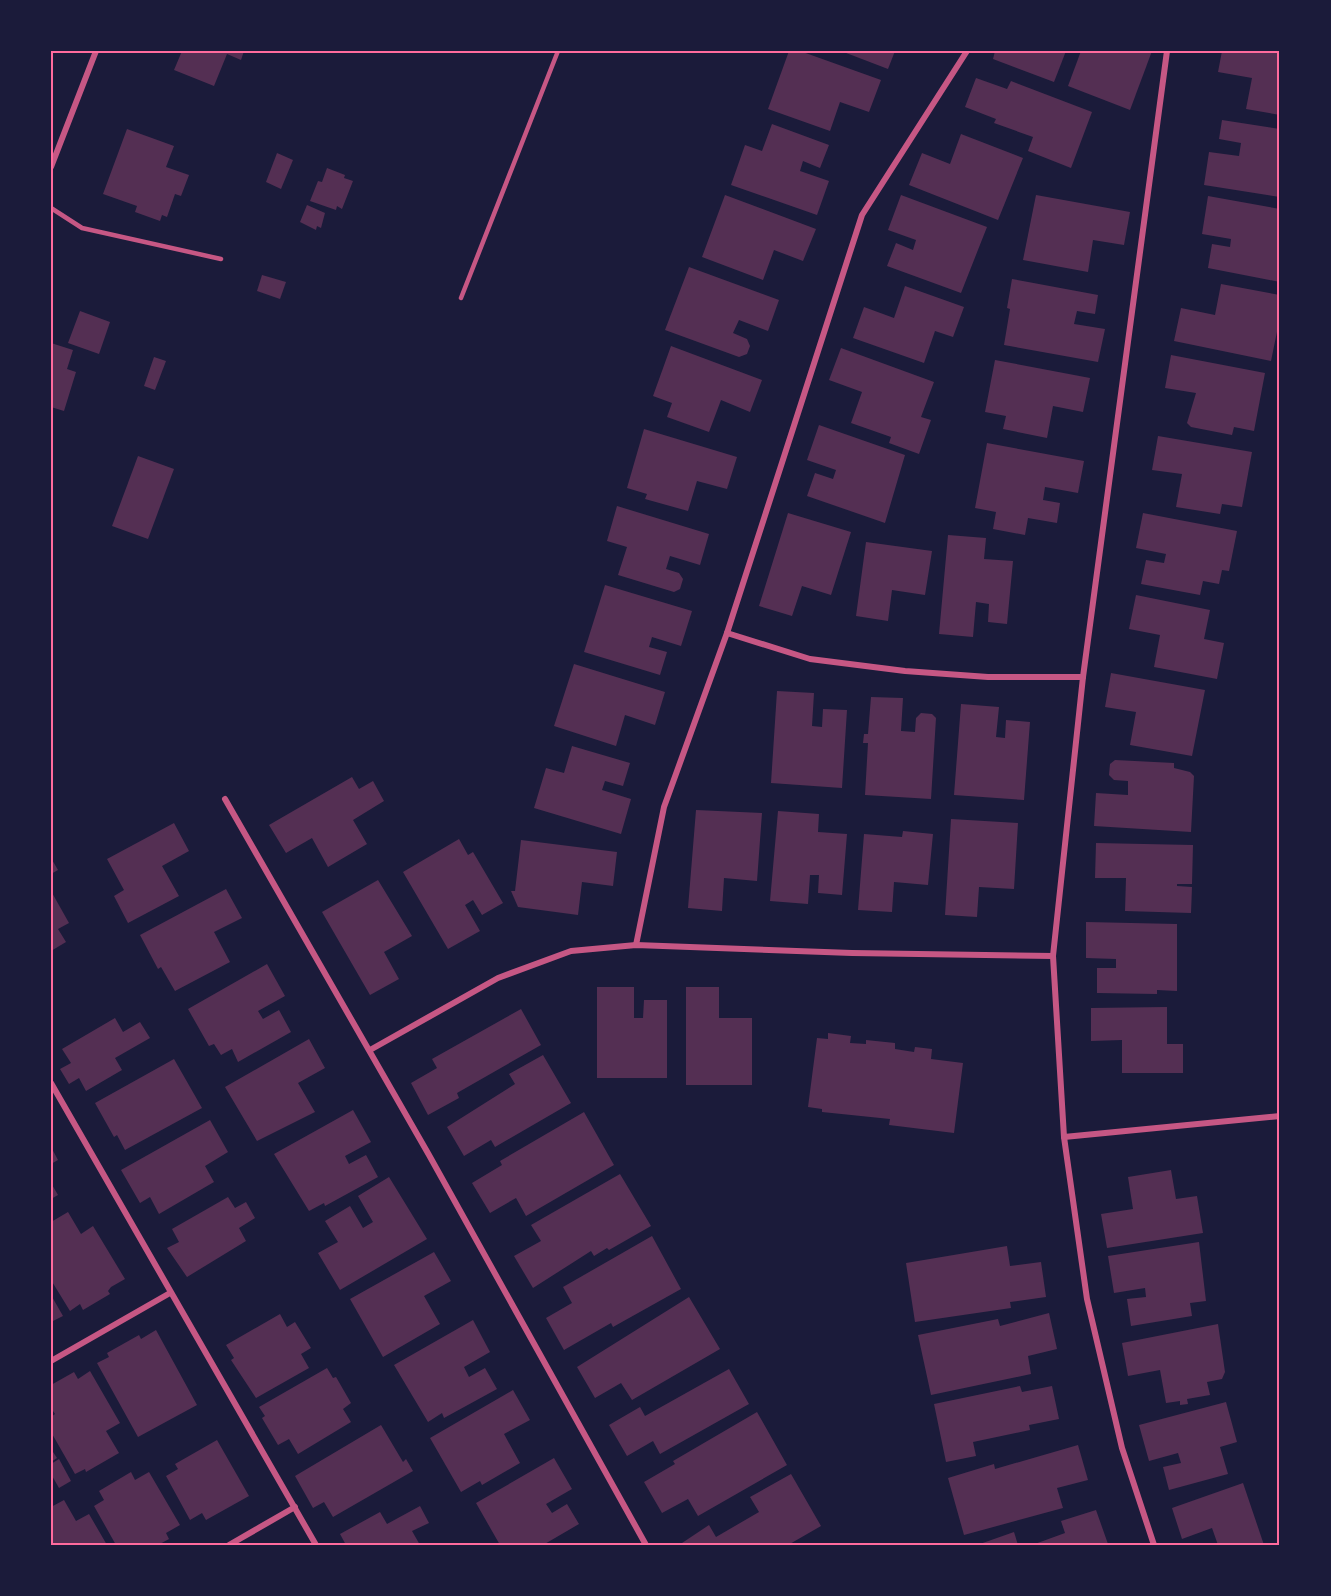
<svg xmlns="http://www.w3.org/2000/svg" width="1331" height="1596" viewBox="0 0 1331 1596" font-family="Manrope,sans-serif">
	<rect width="100%" height="100%" fill="#1b1b3a"/>
	<!-- building -->
	<g fill="#542f53">
		<polygon points="182,51 244,51 241,60 227,54 214,86 174,70"/>
		<polygon points="789,51 800,51 881,80 869,112 840,102 830,131 768,109"/>
		<polygon points="841,51 895,51 888,69"/>
		<polygon points="995,51 1066,51 1054,82 993,59"/>
		<polygon points="1081,51 1152,51 1130,110 1068,86"/>
		<polygon points="1222,51 1280,51 1280,115 1246,109 1252,78 1218,72"/>
		<polygon points="976,78 1007,89 1011,81 1092,112 1071,168 1028,151 1033,137 994,123 996,119 965,107"/>
		<polygon points="1222,120 1280,129 1280,197 1204,185 1209,152 1239,156 1241,143 1219,139"/>
		<polygon points="772,124 829,145 820,168 803,161 800,171 829,181 817,215 731,185 745,145 762,151"/>
		<polygon points="127,129 174,146 166,167 189,175 181,196 175,194 167,217 162,215 160,221 135,212 137,206 103,194"/>
		<polygon points="961,134 1023,158 998,220 909,185 922,153 950,164"/>
		<polygon points="277,153 293,160 281,189 266,182"/>
		<polygon points="327,168 345,175 344,178 353,181 342,209 337,206 336,210 310,201 318,181 322,182"/>
		<polygon points="725,195 816,229 803,261 774,250 763,280 702,257"/>
		<polygon points="901,195 987,227 961,293 887,266 896,243 913,250 916,240 888,230"/>
		<polygon points="1036,195 1130,212 1124,245 1093,240 1088,272 1023,260"/>
		<polygon points="1208,196 1280,209 1280,282 1208,268 1212,244 1230,247 1231,239 1202,234"/>
		<polygon points="307,205 325,213 321,228 317,226 316,230 300,222"/>
		<polygon points="689,267 779,300 768,331 739,320 733,333 747,339 750,346 747,354 739,357 665,330"/>
		<polygon points="262,275 286,282 280,299 257,291"/>
		<polygon points="1012,279 1098,295 1095,314 1077,311 1074,324 1105,329 1098,362 1004,345 1010,309 1007,308"/>
		<polygon points="1221,284 1280,295 1280,317 1271,361 1174,341 1181,308 1215,315"/>
		<polygon points="905,286 964,307 953,337 935,331 924,363 853,338 864,307 894,318"/>
		<polygon points="80,311 110,322 99,354 68,343"/>
		<polygon points="51,343 73,350 67,369 76,372 64,411 51,407"/>
		<polygon points="671,346 762,380 750,412 721,400 709,432 667,417 672,403 653,396"/>
		<polygon points="841,348 934,382 921,417 931,420 919,454 889,443 891,437 851,423 862,392 829,380"/>
		<polygon points="1171,355 1265,373 1254,431 1234,427 1232,435 1191,427 1187,423 1196,393 1165,388"/>
		<polygon points="154,357 166,361 155,390 144,386"/>
		<polygon points="995,360 1090,378 1083,412 1053,406 1047,438 1003,429 1006,416 985,412"/>
		<polygon points="819,425 905,455 885,523 807,496 815,473 833,479 836,470 807,460"/>
		<polygon points="644,429 737,457 727,489 697,481 688,511 645,499 647,494 627,488"/>
		<polygon points="1158,436 1252,452 1242,507 1222,504 1220,514 1176,507 1182,474 1152,470"/>
		<polygon points="987,443 1084,461 1078,493 1045,487 1043,500 1060,503 1057,523 1028,518 1025,535 993,529 996,512 975,508"/>
		<polygon points="138,456 174,469 148,539 112,526"/>
		<polygon points="617,506 709,534 700,565 670,556 666,569 679,573 683,579 680,589 674,592 618,575 627,547 607,541"/>
		<polygon points="788,513 851,532 831,595 802,586 792,616 759,606"/>
		<polygon points="1143,513 1237,531 1229,571 1222,570 1219,584 1203,581 1200,595 1141,584 1146,560 1164,563 1166,554 1136,548"/>
		<polygon points="948,535 986,538 984,559 1013,561 1007,624 988,622 989,604 976,602 973,637 939,634"/>
		<polygon points="866,542 932,551 925,595 892,590 888,621 856,616"/>
		<polygon points="605,585 692,611 681,646 652,637 649,647 667,652 660,675 584,652"/>
		<polygon points="1136,595 1210,610 1204,639 1224,643 1217,679 1154,667 1160,635 1129,629"/>
		<polygon points="574,664 665,692 655,725 625,715 616,746 554,726"/>
		<polygon points="1111,673 1205,690 1192,756 1130,745 1136,712 1105,707"/>
		<polygon points="777,691 814,693 812,726 822,727 823,709 847,710 842,788 771,783"/>
		<polygon points="871,697 903,698 901,731 915,732 916,718 921,713 932,714 936,718 931,799 865,795 868,743 863,743 864,734 868,734"/>
		<polygon points="961,704 999,707 996,737 1005,738 1006,720 1030,722 1024,800 954,795"/>
		<polygon points="572,746 630,763 623,786 605,781 602,790 631,799 621,834 534,808 546,768 564,773"/>
		<polygon points="1115,760 1174,763 1174,768 1190,772 1194,776 1191,832 1094,826 1096,793 1128,795 1128,781 1114,780 1109,775 1110,764"/>
		<polygon points="352,777 359,789 373,781 384,801 353,820 367,844 328,867 312,838 286,853 269,825"/>
		<polygon points="696,810 762,813 757,881 724,878 722,911 688,908"/>
		<polygon points="778,811 819,814 818,832 847,834 842,895 818,893 819,875 810,875 808,904 770,901"/>
		<polygon points="951,819 1018,823 1014,889 979,887 977,917 945,915"/>
		<polygon points="174,823 189,851 162,866 179,896 128,923 114,896 124,890 107,859"/>
		<polygon points="903,831 933,834 928,885 894,882 892,912 858,910 864,834 902,837"/>
		<polygon points="459,839 468,855 473,852 503,903 482,915 473,900 465,905 480,931 448,949 403,872"/>
		<polygon points="521,840 617,852 613,886 582,882 578,915 518,907 511,891 515,891"/>
		<polygon points="1096,843 1193,845 1192,884 1177,884 1177,886 1192,887 1191,913 1125,911 1126,878 1095,878"/>
		<polygon points="51,858 58,870 51,874"/>
		<polygon points="378,880 412,936 384,952 399,979 370,995 322,912"/>
		<polygon points="226,889 242,918 214,932 230,962 175,991 161,967 158,969 140,935"/>
		<polygon points="51,891 69,923 58,929 66,942 51,951"/>
		<polygon points="1086,922 1177,924 1177,991 1157,990 1157,994 1097,993 1097,968 1116,968 1116,959 1086,958"/>
		<polygon points="267,964 285,996 258,1011 263,1019 279,1010 291,1032 238,1062 232,1049 221,1055 214,1044 209,1046 188,1009"/>
		<polygon points="597,987 634,987 634,1018 643,1018 644,1000 667,1000 667,1078 597,1078"/>
		<polygon points="686,987 719,987 719,1018 752,1018 752,1085 686,1085"/>
		<polygon points="1167,1007 1167,1044 1183,1044 1183,1073 1122,1073 1122,1040 1091,1041 1091,1008"/>
		<polygon points="521,1009 541,1045 457,1093 459,1098 428,1115 411,1083 437,1068 432,1059"/>
		<polygon points="115,1018 123,1032 140,1022 150,1038 115,1058 122,1070 86,1091 79,1078 69,1084 60,1069 71,1063 62,1049"/>
		<polygon points="828,1033 851,1036 850,1043 866,1044 866,1040 895,1043 895,1049 914,1052 915,1047 932,1049 931,1059 963,1063 954,1133 889,1125 890,1119 822,1112 822,1109 808,1107 817,1038 828,1039"/>
		<polygon points="309,1039 325,1068 298,1083 315,1112 257,1141 225,1087"/>
		<polygon points="543,1055 571,1103 495,1147 491,1140 464,1156 447,1127 515,1084 509,1074"/>
		<polygon points="174,1059 202,1108 125,1150 117,1135 114,1137 95,1103"/>
		<polygon points="353,1110 371,1142 345,1156 349,1164 366,1155 378,1177 325,1206 324,1203 309,1211 274,1154"/>
		<polygon points="584,1112 614,1165 526,1216 516,1198 490,1213 472,1183 502,1165 500,1161"/>
		<polygon points="210,1120 228,1152 205,1166 214,1182 159,1214 150,1197 140,1203 121,1170"/>
		<polygon points="51,1147 58,1160 51,1164"/>
		<polygon points="1171,1170 1176,1199 1197,1196 1203,1233 1107,1248 1101,1214 1133,1209 1128,1177"/>
		<polygon points="620,1174 651,1226 609,1250 607,1248 594,1256 591,1251 533,1288 514,1256 541,1241 531,1225"/>
		<polygon points="389,1177 427,1239 340,1290 318,1253 338,1242 325,1221 350,1206 363,1228 373,1222 358,1196"/>
		<polygon points="51,1183 58,1195 51,1199"/>
		<polygon points="228,1197 235,1208 246,1202 255,1218 239,1228 246,1241 187,1277 167,1248 179,1242 172,1229"/>
		<polygon points="68,1212 81,1234 93,1226 125,1279 111,1287 108,1291 110,1294 83,1310 80,1304 70,1311 51,1280 51,1222"/>
		<polygon points="652,1236 681,1289 613,1327 611,1323 564,1350 546,1318 572,1303 563,1287"/>
		<polygon points="1199,1242 1206,1301 1190,1303 1192,1316 1131,1326 1127,1299 1146,1297 1145,1288 1114,1293 1108,1256"/>
		<polygon points="1007,1246 1010,1266 1041,1262 1046,1297 1010,1302 1011,1308 915,1322 906,1263"/>
		<polygon points="434,1252 451,1281 424,1296 440,1324 383,1357 350,1299"/>
		<polygon points="51,1295 63,1316 51,1322"/>
		<polygon points="689,1297 720,1349 632,1400 621,1383 595,1398 577,1367"/>
		<polygon points="1049,1313 1057,1349 1028,1356 1031,1374 931,1395 918,1335 998,1319 1000,1326"/>
		<polygon points="280,1314 287,1327 295,1322 311,1348 301,1354 309,1368 256,1398 231,1360 234,1358 226,1345"/>
		<polygon points="473,1320 490,1352 464,1367 469,1377 485,1368 497,1389 444,1418 442,1413 428,1422 394,1365"/>
		<polygon points="1218,1324 1225,1372 1222,1379 1207,1382 1210,1395 1187,1399 1188,1404 1180,1405 1180,1401 1166,1403 1160,1370 1128,1376 1122,1343"/>
		<polygon points="156,1330 197,1405 138,1437 97,1363 109,1357 107,1353 139,1335 141,1339"/>
		<polygon points="327,1368 333,1378 336,1377 351,1403 343,1409 351,1422 298,1454 289,1439 278,1445 262,1418 265,1416 259,1407"/>
		<polygon points="729,1369 749,1404 660,1454 653,1441 627,1456 609,1425 640,1407 645,1416"/>
		<polygon points="90,1371 120,1423 106,1431 119,1453 86,1472 85,1469 75,1474 51,1432 51,1417 55,1414 51,1408 51,1385 74,1372 78,1379"/>
		<polygon points="1020,1386 1022,1392 1052,1386 1059,1419 1029,1425 1030,1430 973,1442 976,1456 946,1462 934,1404"/>
		<polygon points="513,1390 530,1420 504,1434 520,1463 482,1485 480,1481 461,1492 430,1438"/>
		<polygon points="1226,1402 1237,1442 1220,1447 1228,1474 1169,1490 1163,1467 1181,1463 1178,1453 1149,1461 1139,1425"/>
		<polygon points="757,1412 787,1465 698,1516 688,1499 662,1513 644,1482 675,1464 673,1461"/>
		<polygon points="381,1425 403,1462 406,1459 413,1471 333,1517 324,1502 313,1508 295,1476"/>
		<polygon points="217,1440 249,1496 206,1520 202,1513 190,1520 166,1476 178,1469 175,1464"/>
		<polygon points="1078,1445 1088,1480 1057,1488 1063,1508 964,1535 948,1478 994,1464 995,1469"/>
		<polygon points="51,1449 57,1458 51,1462"/>
		<polygon points="554,1458 572,1489 546,1504 552,1513 567,1504 579,1524 543,1545 500,1545 476,1503"/>
		<polygon points="59,1459 71,1481 59,1488 51,1474 51,1464"/>
		<polygon points="131,1472 135,1480 149,1472 180,1525 166,1533 169,1539 158,1545 116,1545 94,1506 104,1500 99,1491"/>
		<polygon points="791,1474 821,1526 788,1545 679,1545 709,1525 716,1537 759,1512 750,1497"/>
		<polygon points="1243,1483 1264,1545 1218,1545 1212,1528 1182,1539 1172,1508"/>
		<polygon points="64,1500 76,1521 89,1514 107,1545 51,1545 51,1507"/>
		<polygon points="420,1506 429,1523 412,1531 420,1545 346,1545 340,1534 380,1512 387,1524"/>
		<polygon points="1096,1510 1108,1544 1032,1545 1065,1533 1061,1521"/>
		<polygon points="1014,1532 1018,1545 977,1545"/>
	</g>
	<g fill="none" stroke-linecap="round" stroke-linejoin="round">
		<!-- service -->
		<g stroke="#c65784" stroke-width="4.5">
			<polyline points="51,208 82,228 221,259"/>
			<polyline points="461,298 558,51"/>
		</g>
		<!-- minor -->
		<g stroke="#c65784" stroke-width="6">
			<polyline points="51,167 96,51"/>
			<polyline points="727,633 810,659 905,671 988,677 1083,677"/>
			<polyline points="225,799 429,1155 646,1545"/>
			<polyline points="636,945 664,807 727,633 862,215 967,51"/>
			<polyline points="370,1050 498,978 571,951 636,945 852,953 1053,956"/>
			<polyline points="51,1083 316,1545"/>
			<polyline points="1064,1137 1280,1116"/>
			<polyline points="51,1361 170,1293"/>
			<polyline points="229,1545 295,1507"/>
			<polyline points="1154,1545 1122,1448 1087,1299 1064,1137 1053,956 1083,677 1167,51"/>
		</g>
	</g>
	<!-- border -->
	<rect width="1331" height="1596" fill="none" stroke="#1b1b3a" stroke-width="105"/>
	<rect x="52" y="52" width="1226" height="1492" fill="none" stroke="#ff6b9d" stroke-width="2"/>
</svg>
